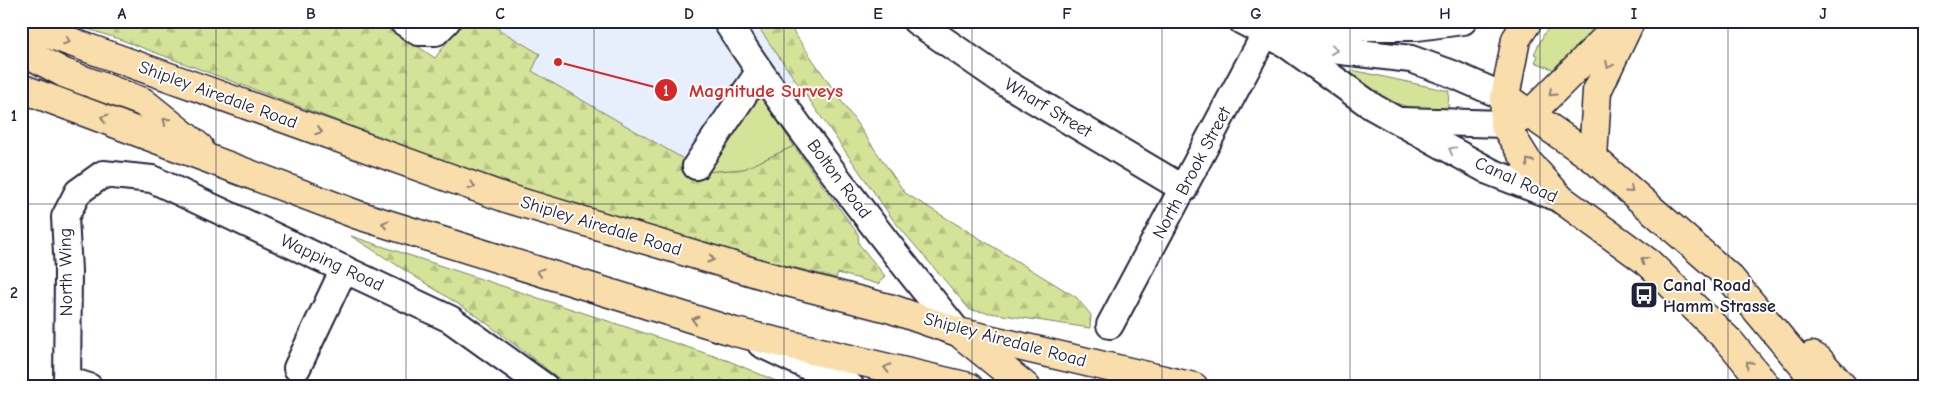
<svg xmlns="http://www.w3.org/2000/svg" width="1945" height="408" viewBox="0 0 1945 408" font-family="'Comic Neue',sans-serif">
	<defs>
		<pattern id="forest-firs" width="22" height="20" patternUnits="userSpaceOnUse" patternTransform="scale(1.25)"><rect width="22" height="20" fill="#d4e397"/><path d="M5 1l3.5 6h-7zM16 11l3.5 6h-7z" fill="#b6c283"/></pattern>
	</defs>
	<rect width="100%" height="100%" fill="#fff"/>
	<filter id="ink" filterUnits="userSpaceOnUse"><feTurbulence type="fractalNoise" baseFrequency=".02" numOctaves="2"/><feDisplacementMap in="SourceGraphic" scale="10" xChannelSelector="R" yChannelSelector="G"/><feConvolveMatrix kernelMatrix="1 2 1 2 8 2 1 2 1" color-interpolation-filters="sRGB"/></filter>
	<g filter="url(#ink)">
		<!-- built -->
		<polygon fill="#e7effd" points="467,21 754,21 796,81 764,100 759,97 706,172 531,70"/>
		<!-- grass -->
		<g fill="#d4e397" stroke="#7b8269">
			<polygon points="1555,21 1607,21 1562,73 1535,62 1538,56 1534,54 1544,34"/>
			<path d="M1352,70L1449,91L1448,108L1442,114C1403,108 1382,99 1347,83Z"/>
			<polygon points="759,97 764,100 794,146 744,169 706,172 754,98"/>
		</g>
		<!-- forest -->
		<g fill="url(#forest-firs)" stroke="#7b8269">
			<polygon points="62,21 380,21 435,58 463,21 485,21 540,54 532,71 706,172 744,169 794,146 858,234 859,244 885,276 878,284 838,273 836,278 650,231 434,157 119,39"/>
			<polygon points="754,21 786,21 905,193 1076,297 1091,315 1090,328 970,310 894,221"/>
			<polygon points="351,236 729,361 790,387 570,387 477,316"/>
		</g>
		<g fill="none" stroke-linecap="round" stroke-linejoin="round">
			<defs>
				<g id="minor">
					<polyline points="402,21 418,32 436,32 447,21"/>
					<path d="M726,21C797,129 877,232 958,332"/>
					<polyline points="916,21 1004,82 1184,189"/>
					<polyline points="1242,21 1286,44 1373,107 1398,121 1491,172 1561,199"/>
					<polyline points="1287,33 1362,27 1417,27 1463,21"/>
					<polyline points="1289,45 1411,59 1450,73 1505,97"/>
					<polyline points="1402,121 1504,124"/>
					<polyline points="696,166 759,72"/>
					<polyline points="1110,325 1272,21"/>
					<polyline points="761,344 851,387"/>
					<polyline points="297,368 344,269"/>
					<polyline points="67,380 89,387"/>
					<polyline points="67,387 68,271 65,217 78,192 103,174 152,179 450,319 545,387"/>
				</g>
				<g id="major">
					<polyline points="1528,21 1516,39 1505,97 1504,124 1527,161 1561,199 1649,263 1730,342 1767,387"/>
					<polyline points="21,24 506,198 780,280 892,309 958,332 1194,387"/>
					<polyline points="21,50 64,73 143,102 199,147"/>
					<polyline points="21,88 358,215 735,332 969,387"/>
					<polyline points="1505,97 1593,158 1730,278 1821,387"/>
					<polyline points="1512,121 1529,115 1623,21"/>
					<polyline points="1593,158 1597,91 1630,22"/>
					<polyline points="963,336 1026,387"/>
					<polyline points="1812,356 1819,360 1843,387"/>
				</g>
			</defs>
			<!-- minor casing -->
			<use href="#minor" stroke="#22223b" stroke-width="30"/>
			<!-- major casing -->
			<use href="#major" stroke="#22223b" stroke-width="31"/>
			<!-- minor -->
			<use href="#minor" stroke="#fff" stroke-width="26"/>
			<!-- major -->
			<use href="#major" stroke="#f9deab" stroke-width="28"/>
		</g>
		<!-- one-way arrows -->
		<defs><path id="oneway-chevron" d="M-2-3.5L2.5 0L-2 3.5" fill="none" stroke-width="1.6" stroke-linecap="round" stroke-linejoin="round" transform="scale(1.25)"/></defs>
		<g stroke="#8e8073">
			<use href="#oneway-chevron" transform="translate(67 41) rotate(20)"/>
			<use href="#oneway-chevron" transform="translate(1609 65) rotate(116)"/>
			<use href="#oneway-chevron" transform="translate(1552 93) rotate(136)"/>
			<use href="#oneway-chevron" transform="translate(104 118) rotate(-159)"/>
			<use href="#oneway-chevron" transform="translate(166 121) rotate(-141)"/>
			<use href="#oneway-chevron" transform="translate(319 131) rotate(20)"/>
			<use href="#oneway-chevron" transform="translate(1529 162) rotate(-128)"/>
			<use href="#oneway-chevron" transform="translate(472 186) rotate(20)"/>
			<use href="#oneway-chevron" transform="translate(1630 190) rotate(42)"/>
			<use href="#oneway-chevron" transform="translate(385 224) rotate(-163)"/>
			<use href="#oneway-chevron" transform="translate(711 259) rotate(17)"/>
			<use href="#oneway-chevron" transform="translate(1644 260) rotate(-143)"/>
			<use href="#oneway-chevron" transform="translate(540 272) rotate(-163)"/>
			<use href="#oneway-chevron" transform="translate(695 320) rotate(-163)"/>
			<use href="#oneway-chevron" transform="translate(1749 364) rotate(-130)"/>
			<use href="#oneway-chevron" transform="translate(887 368) rotate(-167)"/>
		</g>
		<g stroke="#9c9ca7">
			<use href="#oneway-chevron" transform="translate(1334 50) rotate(7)"/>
			<use href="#oneway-chevron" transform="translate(1452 150) rotate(-151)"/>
		</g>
	</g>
	<!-- grid -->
	<path fill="none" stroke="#22223b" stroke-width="1" stroke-opacity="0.55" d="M216,21V387M406,21V387M594,21V387M784,21V387M972,21V387M1162,21V387M1350,21V387M1540,21V387M1728,21V387M21,204H1924"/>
	<!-- icons -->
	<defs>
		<symbol id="bus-square" viewBox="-11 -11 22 22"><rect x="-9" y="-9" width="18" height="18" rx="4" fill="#22223b" stroke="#fff"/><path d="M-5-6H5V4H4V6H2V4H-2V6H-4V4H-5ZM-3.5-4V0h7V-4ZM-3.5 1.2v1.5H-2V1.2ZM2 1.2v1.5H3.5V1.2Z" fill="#fff"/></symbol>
	</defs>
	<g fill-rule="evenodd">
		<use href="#bus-square" x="1628" y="279" width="32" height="32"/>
	</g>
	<g text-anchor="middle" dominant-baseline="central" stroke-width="4" stroke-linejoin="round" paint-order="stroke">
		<!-- street labels -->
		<g font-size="18" fill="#22223b" stroke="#fff">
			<text transform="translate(218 95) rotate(20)">Shipley Airedale Road</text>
			<text transform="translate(1048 108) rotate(31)">Wharf Street</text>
			<text transform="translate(1192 173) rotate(-62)">North Brook Street</text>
			<text transform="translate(839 179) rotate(53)">Bolton Road</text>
			<text transform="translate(1516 180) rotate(24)">Canal Road</text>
			<text transform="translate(601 226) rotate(17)">Shipley Airedale Road</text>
			<text transform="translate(332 263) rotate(25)">Wapping Road</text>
			<text transform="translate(66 272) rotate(-91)">North Wing</text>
			<text transform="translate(1005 340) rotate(15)">Shipley Airedale Road</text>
		</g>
		<!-- poi labels -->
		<g font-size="18" font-weight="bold" fill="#22223b" stroke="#fff" text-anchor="start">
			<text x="1663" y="285">Canal Road<tspan x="1663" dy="21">Hamm Strasse</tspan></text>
		</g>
	</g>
	<!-- callouts -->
	<path fill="none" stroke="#d62828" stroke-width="2" d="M558 62L666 90"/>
	<g fill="#d62828" stroke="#fff" stroke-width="2">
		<circle cx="558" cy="62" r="5"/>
		<circle cx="666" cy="90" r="12"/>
	</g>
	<g font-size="15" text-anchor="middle" font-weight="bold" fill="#fff">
		<text x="666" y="96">1</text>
	</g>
	<g font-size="19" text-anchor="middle" font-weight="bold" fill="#d62828" stroke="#fff" stroke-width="4" stroke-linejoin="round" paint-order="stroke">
		<text x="766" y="97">Magnitude Surveys</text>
	</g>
	<!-- margin -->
	<rect width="1945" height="408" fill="none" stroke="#fff" stroke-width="55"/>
	<rect x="28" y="28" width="1890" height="352" fill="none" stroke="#22223b" stroke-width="2"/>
	<g font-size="16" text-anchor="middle" font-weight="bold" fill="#22223b">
		<text x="122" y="19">A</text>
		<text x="311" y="19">B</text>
		<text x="500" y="19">C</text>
		<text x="689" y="19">D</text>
		<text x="878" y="19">E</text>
		<text x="1067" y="19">F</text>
		<text x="1256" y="19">G</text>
		<text x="1445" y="19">H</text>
		<text x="1634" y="19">I</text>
		<text x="1823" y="19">J</text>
		<text x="14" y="121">1</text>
		<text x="14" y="298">2</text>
	</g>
</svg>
